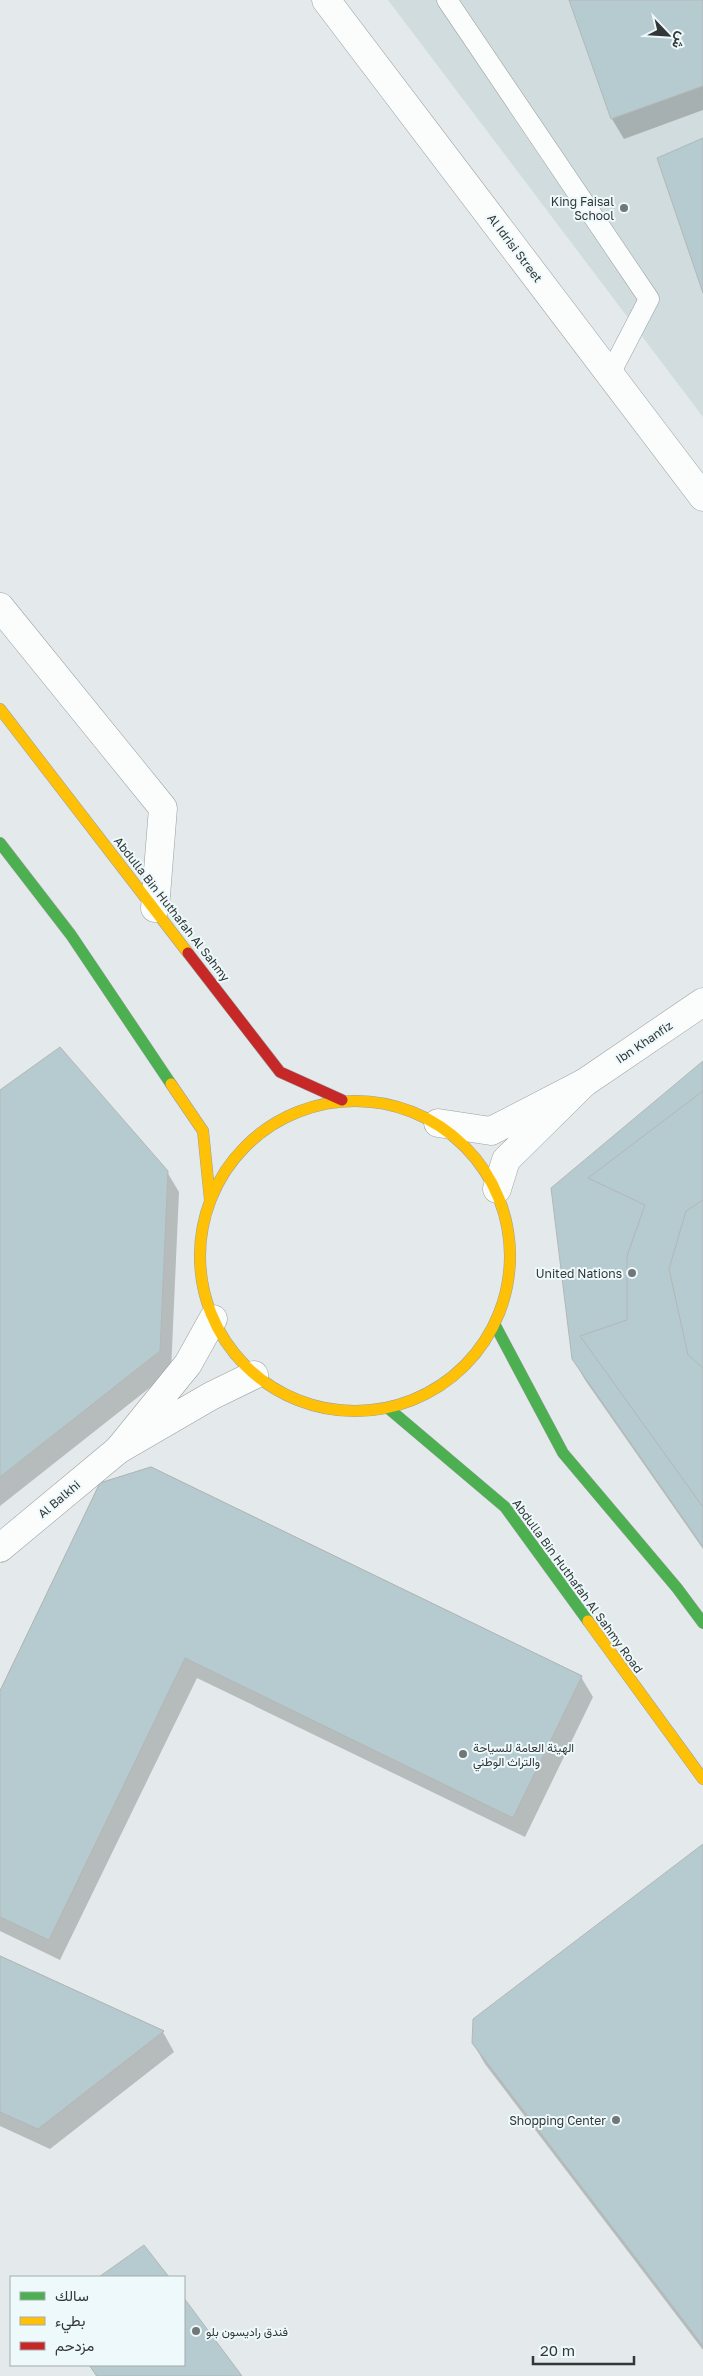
<svg xmlns="http://www.w3.org/2000/svg" width="703" height="2376" viewBox="0 0 703 2376" font-family="'Golos Text',Vazirmatn,sans-serif">
	<rect width="100%" height="100%" fill="#e4eaeb"/>
	<!-- built -->
	<polygon fill="#d0dcde" points="388,0 703,0 703,417"/>
	<!-- shadow -->
	<g fill="#0003">
		<polygon points="570,0 703,0 703,110 624,139 612,119"/>
		<polygon points="703,1062 703,1549 585,1380 573,1359"/>
		<polygon points="0,1091 167,1172 179,1192 171,1371 0,1506"/>
		<polygon points="101,1484 581,1677 593,1697 525,1837 197,1678 60,1960 0,1931 0,1694"/>
		<polygon points="703,1846 703,2350 485,2064 473,2043"/>
		<polygon points="0,1958 163,2032 174,2052 50,2149 0,2126"/>
		<polygon points="144,2246 167,2277 101,2277"/>
		<polygon points="184,2300 241,2376 96,2376 89,2365 184,2365"/>
	</g>
	<!-- building -->
	<g fill="#b6cbcf" stroke="#b3b7b8">
		<polygon points="569,0 703,0 703,86 611,119"/>
		<polygon points="703,138 703,293 657,158"/>
		<polygon points="60,1047 168,1171 160,1351 0,1477 0,1090"/>
		<polygon points="703,1061 703,1547 572,1359 551,1188"/>
		<polygon points="703,1091 703,1200 686,1211 669,1269 688,1355 703,1368 703,1507 580,1336 627,1320 627,1256 645,1205 588,1178"/>
		<polygon points="151,1467 582,1676 513,1818 185,1658 49,1940 0,1917 0,1691 100,1483"/>
		<polygon points="151,1467 582,1676 513,1818 185,1658 49,1940 0,1917 0,1691 100,1483"/>
		<polygon points="703,1844 703,2346 472,2043 473,2019"/>
		<polygon points="0,1956 164,2031 38,2129 0,2112"/>
		<polygon points="0,1956 164,2031 38,2129 0,2112"/>
		<polygon points="144,2245 169,2277 99,2277"/>
		<polygon points="184,2298 242,2376 97,2376 89,2365 184,2365"/>
	</g>
	<g fill="none" stroke-linecap="round" stroke-linejoin="round">
		<defs>
			<polyline id="lane" points="447,0 649,299 610,374"/>
			<g id="street">
				<polyline points="326,0 703,497"/>
				<polyline points="0,607 163,808 155,908"/>
				<polyline points="584,1083 703,1002"/>
				<polyline points="438,1123 491,1131 584,1083 506,1160 497,1189"/>
				<polyline points="213,1319 188,1364 118,1450 211,1396 254,1375"/>
				<polyline points="0,1548 118,1450"/>
			</g>
			<g id="fast">
				<polyline points="0,843 71,935 171,1084"/>
				<polyline points="495,1325 563,1453 677,1588 703,1623"/>
				<polyline points="388,1408 505,1507 588,1621"/>
			</g>
			<g id="slow">
				<polyline points="0,709 188,953"/>
				<polyline points="171,1084 203,1131 210,1200"/>
				<circle cx="355" cy="1256" r="155"/>
				<polyline points="588,1621 703,1779"/>
			</g>
			<polyline id="jam" points="188,953 280,1072 342,1100"/>
		</defs>
		<!-- lane casing -->
		<use href="#lane" stroke="#9ba0a0" stroke-width="21"/>
		<!-- street casing -->
		<use href="#street" stroke="#9ba0a0" stroke-width="29"/>
		<!-- fast casing -->
		<use href="#fast" stroke="#9ba0a0" stroke-width="12"/>
		<!-- slow casing -->
		<use href="#slow" stroke="#9ba0a0" stroke-width="12"/>
		<!-- jam casing -->
		<use href="#jam" stroke="#9ba0a0" stroke-width="12"/>
		<!-- lane -->
		<use href="#lane" stroke="#fbfcfc" stroke-width="20"/>
		<!-- street -->
		<use href="#street" stroke="#fbfcfc" stroke-width="28"/>
		<!-- fast -->
		<use href="#fast" stroke="#4caf50" stroke-width="11"/>
		<!-- slow -->
		<use href="#slow" stroke="#ffc107" stroke-width="11"/>
		<!-- jam -->
		<use href="#jam" stroke="#c62828" stroke-width="11"/>
	</g>
	<!-- markers -->
	<g fill="#717677" stroke="#eef9fb" stroke-width="2">
		<circle cx="624" cy="208" r="5"/>
		<circle cx="632" cy="1273" r="5"/>
		<circle cx="463" cy="1754" r="5"/>
		<circle cx="616" cy="2120" r="5"/>
		<circle cx="196" cy="2331" r="5"/>
	</g>
	<g text-anchor="middle" dominant-baseline="central" stroke-width="4" stroke-linejoin="round" paint-order="stroke">
		<!-- poi labels -->
		<g font-size="12" fill="#333738" stroke="#eef9fb" text-anchor="end">
			<text x="614" y="201">King Faisal<tspan x="614" dy="14">School</tspan></text>
			<text x="622" y="1273">United Nations</text>
			<text x="473" y="1747" text-anchor="start">الهيئة العامة للسياحة<tspan x="473" dy="14">والتراث الوطني</tspan></text>
			<text x="606" y="2120">Shopping Center</text>
			<text x="206" y="2331" text-anchor="start">فندق راديسون بلو</text>
		</g>
		<!-- street labels -->
		<g font-size="12" fill="#333738" stroke="#eef9fb">
			<text transform="translate(515 248) rotate(53)">Al Idrisi Street</text>
			<text transform="translate(172 909) rotate(52)">Abdulla Bin Huthafah Al Sahmy</text>
			<text transform="translate(644 1042) rotate(-34)">Ibn Khanfiz</text>
			<text transform="translate(59 1499) rotate(-40)">Al Balkhi</text>
			<text transform="translate(578 1586) rotate(54)">Abdulla Bin Huthafah Al Sahmy Road</text>
		</g>
	</g>
	<!-- legend -->
	<rect x="10" y="2276" width="175" height="90" fill="#eef9fb" stroke="#a3abad"/>
	<rect x="20" y="2292" width="25" height="8" fill="#4caf50" stroke="#a3abad"/>
	<text x="55" y="2301" font-size="15" fill="#333738">سالك</text>
	<rect x="20" y="2317" width="25" height="8" fill="#ffc107" stroke="#a3abad"/>
	<text x="55" y="2326" font-size="15" fill="#333738">بطيء</text>
	<rect x="20" y="2342" width="25" height="8" fill="#c62828" stroke="#a3abad"/>
	<text x="55" y="2351" font-size="15" fill="#333738">مزدحم</text>
	<!-- north arrow -->
	<g transform="translate(668 35) rotate(115)" stroke="#eef9fb" stroke-width="4" paint-order="stroke">
	<path d="M0-4L9 19L0 12L-9 19Z" fill="#333738"/>
	<text y="-8" font-size="14" font-weight="bold" text-anchor="middle" fill="#333738">ش</text>
	</g>
	<!-- scale -->
	<path d="M533 2356v8h101v-8" fill="none" stroke="#333738" stroke-width="2.5"/>
	<text x="540" y="2356" font-size="15" fill="#333738" stroke="#eef9fb" stroke-width="4" paint-order="stroke">20 m</text>
</svg>
